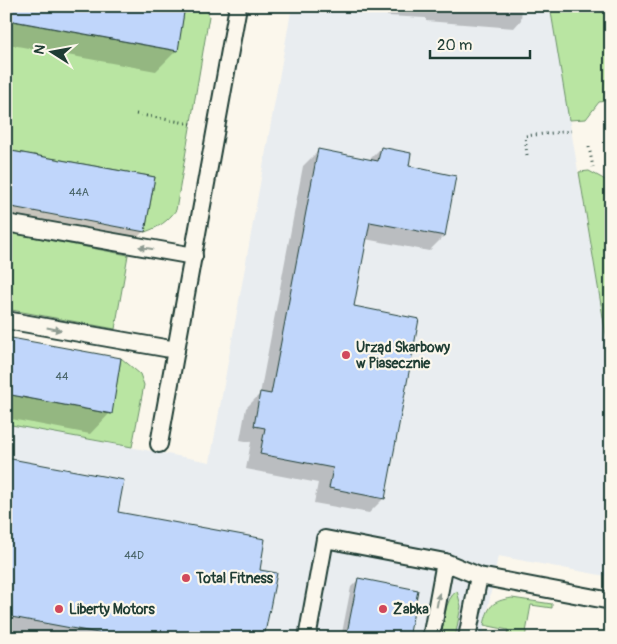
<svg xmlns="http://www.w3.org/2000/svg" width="617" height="644" viewBox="0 0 617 644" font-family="Pangolin,sans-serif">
	<rect width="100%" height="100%" fill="#fbf7ec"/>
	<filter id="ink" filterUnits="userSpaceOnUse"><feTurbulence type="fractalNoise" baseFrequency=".02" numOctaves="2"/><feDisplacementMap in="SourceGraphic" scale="10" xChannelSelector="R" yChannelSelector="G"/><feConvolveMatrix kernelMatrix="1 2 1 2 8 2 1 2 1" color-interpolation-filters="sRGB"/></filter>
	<g filter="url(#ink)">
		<!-- built -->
		<polygon fill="#e9edf0" points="292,6 550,6 611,365 611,577 498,556 482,638 6,638 6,424 210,462"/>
		<!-- green -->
		<g fill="#b9e5a2" stroke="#6c916b">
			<path d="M185,6H205L209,16L176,210C167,222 159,227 145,232L155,177L6,150V20L177,51Z"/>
			<polygon points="550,6 611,6 611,65 606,101 599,102 586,119 569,120"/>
			<polygon points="589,171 611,183 611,365 579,172"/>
			<polygon points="6,232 128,255 115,329 6,309"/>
			<polygon points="121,358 140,374 144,385 132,447 6,424 6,394 111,414"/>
			<path d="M457,591L461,606L455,638H441C444,624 444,599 457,591Z"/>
			<path d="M512,598L552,604V608L531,605L525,638H506L508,630L484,625C488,606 492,601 512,598Z"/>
		</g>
		<!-- shadow -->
		<g fill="#0003">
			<polygon points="6,6 184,6 176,51 156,71 6,44"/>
			<polygon points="387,6 522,6 521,20 514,28 426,21 426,18 387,16"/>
			<polygon points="381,148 407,167 444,236 429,251 365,239 352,307 384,498 369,513 314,503 318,483 246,469 251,442 240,440 246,408 260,394 303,166 318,151 369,160"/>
			<polygon points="6,151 144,231 123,252 6,231"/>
			<polygon points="6,339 110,413 90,434 6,418"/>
			<polygon points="6,460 117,513 258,571 264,633 259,638 6,638"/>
			<polygon points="358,580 407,638 341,638 351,587"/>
		</g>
		<!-- building -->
		<g fill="#c0d6fb" stroke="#1f3d34">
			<polygon points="9,6 185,6 178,51 8,20"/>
			<polygon points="381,147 411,153 409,166 456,176 445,236 370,222 354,306 419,319 385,499 329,488 333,468 260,454 265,428 254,426 260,392 271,394 318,149 378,161"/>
			<polygon points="6,150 155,177 145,232 6,206"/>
			<polygon points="6,337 121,358 112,414 6,394"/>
			<polygon points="6,458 124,480 118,512 265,539 260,570 277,573 265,633 259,632 258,638 125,638 6,616"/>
			<polygon points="358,578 418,590 409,638 346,638"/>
		</g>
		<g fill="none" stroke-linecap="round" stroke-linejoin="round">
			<defs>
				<g id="service">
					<polyline points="6,223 194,256"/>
					<polyline points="6,320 176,350"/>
					<polyline points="159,444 238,6"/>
					<polyline points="307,638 325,539 445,562 479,576 611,601"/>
					<polyline points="431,638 445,562"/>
					<polyline points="467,638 479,576"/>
				</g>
			</defs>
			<!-- service casing -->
			<use href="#service" stroke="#1f3d34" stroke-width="20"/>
			<!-- path -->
			<g stroke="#1f3d34" stroke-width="3" stroke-dasharray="1 4" stroke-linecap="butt">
				<polyline points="136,114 192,124"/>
				<polyline points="589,147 593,167"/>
				<polyline points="527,155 525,136 571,131"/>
			</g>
			<!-- service -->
			<use href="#service" stroke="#fbf7ec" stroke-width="16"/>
		</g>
		<!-- one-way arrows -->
		<defs><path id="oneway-solid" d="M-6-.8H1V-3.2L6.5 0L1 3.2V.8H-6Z" transform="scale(1.25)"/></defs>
		<g fill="#8d9a90">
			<use href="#oneway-solid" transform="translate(146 248) rotate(-170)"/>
			<use href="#oneway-solid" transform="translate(54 329) rotate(11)"/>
			<use href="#oneway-solid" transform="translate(438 600) rotate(-79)"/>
		</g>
	</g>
	<!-- markers -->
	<g fill="#d1495b" stroke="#fbf7ec" stroke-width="2">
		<circle cx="346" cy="355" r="5"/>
		<circle cx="186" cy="578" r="5"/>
		<circle cx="59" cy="609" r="5"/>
		<circle cx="383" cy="609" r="5"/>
	</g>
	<g text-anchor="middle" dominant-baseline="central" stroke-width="4.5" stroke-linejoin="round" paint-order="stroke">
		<!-- number labels -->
		<g font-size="11" fill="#476366">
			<text x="79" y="192">44A</text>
			<text x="62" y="376">44</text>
			<text x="134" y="555">44D</text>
		</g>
		<!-- poi labels -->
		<g font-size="14" font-weight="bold" fill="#1f3d34" stroke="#fbf7ec" text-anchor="start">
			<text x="356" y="347">Urząd Skarbowy<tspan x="356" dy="16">w Piasecznie</tspan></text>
			<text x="196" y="578">Total Fitness</text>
			<text x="69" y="609">Liberty Motors</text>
			<text x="393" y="609">Żabka</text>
		</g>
	</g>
	<!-- margin -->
	<rect width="617" height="644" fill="none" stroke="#fbf7ec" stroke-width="25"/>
	<rect x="12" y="12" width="592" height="619" fill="none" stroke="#1f3d34" stroke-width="2" filter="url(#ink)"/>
	<!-- north arrow -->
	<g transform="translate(52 52) rotate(281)" stroke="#fbf7ec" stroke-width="4" paint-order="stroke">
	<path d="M0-4L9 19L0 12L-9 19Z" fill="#1f3d34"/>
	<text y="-8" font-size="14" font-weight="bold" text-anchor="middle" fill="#1f3d34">N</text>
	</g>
	<!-- scale -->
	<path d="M430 50v8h100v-8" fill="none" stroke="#1f3d34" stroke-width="2.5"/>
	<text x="437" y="50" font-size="15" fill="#1f3d34" stroke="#fbf7ec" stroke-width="4" paint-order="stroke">20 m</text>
</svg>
